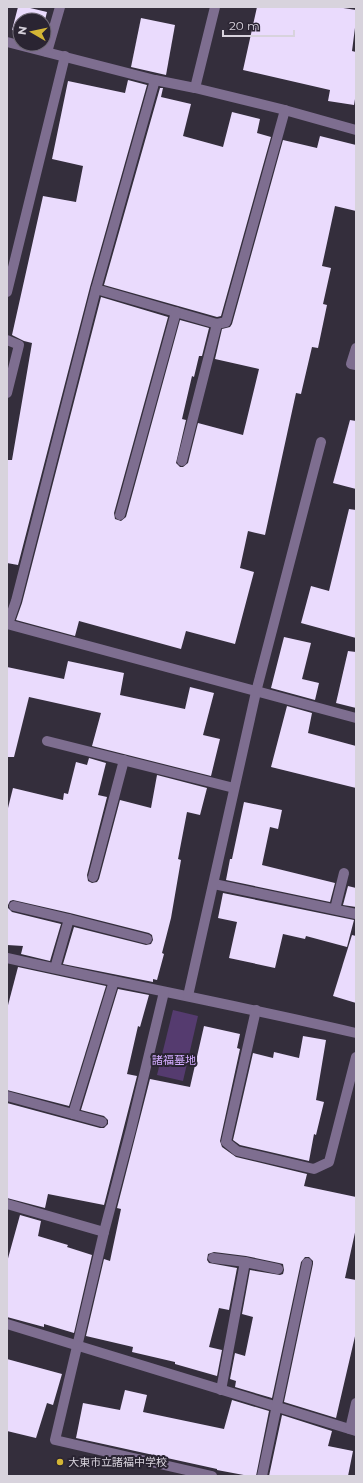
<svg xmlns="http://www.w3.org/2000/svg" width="363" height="1483" viewBox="0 0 363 1483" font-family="Montserrat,'Noto Sans JP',sans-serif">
	<rect width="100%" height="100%" fill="#342e3c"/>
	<!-- green -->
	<polygon fill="#553b6f" points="173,1010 198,1016 183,1081 157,1075"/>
	<!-- building -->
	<g fill="#eadbfd">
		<polygon points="18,7 26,7 47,12 44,24 44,20 20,20 20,32 12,30"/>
		<polygon points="257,7 337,7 356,10 356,20 352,51 356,52 356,93 354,105 328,101 330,90 243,70"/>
		<polygon points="141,18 175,25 166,75 131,67"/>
		<polygon points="128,80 147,85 90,287 18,565 7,563 7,460 12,460 32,343 24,341 12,335 43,196 76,202 83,166 52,159 68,81 125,93"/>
		<polygon points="160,88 163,88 161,97 191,104 183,136 223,147 232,112 260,119 257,133 271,137 221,316 217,317 104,285"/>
		<polygon points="320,136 356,145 356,211 335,206 322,266 331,268 323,304 327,305 318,348 312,347 301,394 296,393 265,535 248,531 240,568 254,572 235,644 186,631 181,649 79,621 75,636 16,620 22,603 101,297 168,317 114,513 115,519 121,521 126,517 180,320 209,328 202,356 199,356 194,377 192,376 182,419 186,420 176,463 180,467 183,467 188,463 198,423 243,435 259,369 215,359 222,329 230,327 232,324 283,140 317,148"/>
		<polygon points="350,420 356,421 356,489 333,483"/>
		<polygon points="349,509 356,510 356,638 301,623 311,586 329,591"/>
		<polygon points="284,637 311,643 302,679 319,683 315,700 271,688"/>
		<polygon points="348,651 356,652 356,708 336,703"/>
		<polygon points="68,661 124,673 120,695 185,709 190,687 214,693 203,735 220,739 211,776 92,746 101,713 29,697 14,757 7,757 7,667 64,679"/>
		<polygon points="287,706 312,713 308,733 356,746 356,788 271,767"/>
		<polygon points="89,758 106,763 98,795 107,797 87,875 88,881 92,883 97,882 99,879 120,800 151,808 157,775 207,788 200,815 187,812 178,859 181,860 171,918 162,953 164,954 157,980 153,979 153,982 63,964 74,927 146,945 151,944 153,940 152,935 149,933 70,913 13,900 10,901 8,905 8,908 12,912 61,924 50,961 21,954 23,946 7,945 7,812 13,788 63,800 64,793 68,794 76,762 87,765"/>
		<polygon points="244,802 282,810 278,829 270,827 262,865 335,883 330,902 226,880 230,859 232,859"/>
		<polygon points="348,886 356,888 356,907 343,905"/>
		<polygon points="223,893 354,920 347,947 306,936 305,939 283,934 275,968 229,958 237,922 218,918"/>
		<polygon points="352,935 356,936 356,1003 333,996"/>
		<polygon points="18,967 106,986 69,1106 7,1090 7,1009"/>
		<polygon points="118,989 149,995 140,1027 138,1026 127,1074 137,1076 104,1205 48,1194 45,1208 7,1198 7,1103 100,1128 104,1128 108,1124 108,1120 104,1116 81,1110"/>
		<polygon points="204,1026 240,1034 237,1048 240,1049 220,1141 222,1147 236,1157 307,1174 304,1186 356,1197 356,1228 345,1278 356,1280 356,1332 336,1418 284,1402 313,1264 313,1261 309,1257 305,1257 301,1262 272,1398 235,1387 236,1381 230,1379 235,1353 245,1356 253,1317 242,1314 250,1270 280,1275 283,1274 284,1270 283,1264 279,1263 246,1256 214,1252 208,1254 207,1260 209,1263 237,1268 229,1310 219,1308 209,1347 222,1350 217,1376 175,1364 175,1362 132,1352 133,1347 86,1336 104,1259 110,1261 121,1209 117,1208 150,1079 190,1087"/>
		<polygon points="303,1036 326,1040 316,1100 324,1102 316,1135 314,1134 309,1161 240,1145 233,1140 253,1053 273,1058 274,1052 299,1058"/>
		<polygon points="20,1215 41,1221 38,1236 68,1245 67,1247 92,1255 74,1333 44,1324 44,1327 7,1317 7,1262"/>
		<polygon points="7,1359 62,1374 53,1405 47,1403 36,1438 7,1431"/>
		<polygon points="125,1390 147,1395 143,1412 224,1429 232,1400 269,1411 256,1476 249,1476 217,1470 217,1469 76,1438 83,1403 120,1410"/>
		<polygon points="282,1415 332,1431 328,1446 353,1451 348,1476 269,1476"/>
	</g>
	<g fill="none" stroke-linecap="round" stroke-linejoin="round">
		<!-- minor -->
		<g stroke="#7e6e90" stroke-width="10">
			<polyline points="7,42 155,80 195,88 281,109 356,130"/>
			<polyline points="47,52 60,7"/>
			<polyline points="195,88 215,7"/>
			<polyline points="96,289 217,324 226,322 285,110"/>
			<polyline points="7,292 65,56"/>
			<polyline points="7,340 19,345 7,393"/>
			<polyline points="356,348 351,364 356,365"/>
			<polyline points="182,461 217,324"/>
			<polyline points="120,515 176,312"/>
			<polyline points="7,624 356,718"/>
			<polyline points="8,624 16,601 96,289 155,80"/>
			<polyline points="47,741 234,788"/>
			<polyline points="93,877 124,760"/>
			<polyline points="214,884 356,914"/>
			<polyline points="14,906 69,919 147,939"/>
			<polyline points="335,909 344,873"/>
			<path d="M7,958C123,984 240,1006 356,1033"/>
			<polyline points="55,968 69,919"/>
			<polyline points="164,992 131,1129 104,1232 55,1440 212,1476"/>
			<polyline points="188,996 256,692 321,442"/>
			<polyline points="256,1010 226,1142 237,1151 314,1169 329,1162 356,1057"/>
			<polyline points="7,1096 102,1122"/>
			<polyline points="73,1114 114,981"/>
			<polyline points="7,1204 104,1232"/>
			<polyline points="213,1258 245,1262 278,1269"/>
			<polyline points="7,1324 356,1431"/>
			<polyline points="221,1390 245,1262"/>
			<polyline points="350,1429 356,1403"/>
			<polyline points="262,1476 307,1263"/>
		</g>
	</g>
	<!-- markers -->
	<circle fill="#d4b635" stroke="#2a2432" stroke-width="1.5" cx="60" cy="1462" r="4"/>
	<g text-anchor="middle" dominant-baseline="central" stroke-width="4" stroke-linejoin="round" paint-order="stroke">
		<!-- park labels -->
		<g font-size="11" fill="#d3acff" stroke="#2a2432">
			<text x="174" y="1060">諸福墓地</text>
		</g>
		<!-- poi labels -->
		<g font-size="11" fill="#d8d3dd" stroke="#2a2432" text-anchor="start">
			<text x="68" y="1462">大東市立諸福中学校</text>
		</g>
	</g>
	<!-- border -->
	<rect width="363" height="1483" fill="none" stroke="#d8d3dd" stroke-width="16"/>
	<!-- north arrow -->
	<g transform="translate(32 32) rotate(279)"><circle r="19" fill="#2a2432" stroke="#706a76"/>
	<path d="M0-3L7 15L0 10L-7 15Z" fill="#d4b635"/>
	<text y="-6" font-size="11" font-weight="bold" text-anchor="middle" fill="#d8d3dd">N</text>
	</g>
	<!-- scale -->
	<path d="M223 30v6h71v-6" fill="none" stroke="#d8d3dd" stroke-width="2"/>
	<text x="229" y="30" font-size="12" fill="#d8d3dd" stroke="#2a2432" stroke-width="3" paint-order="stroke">20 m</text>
</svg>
